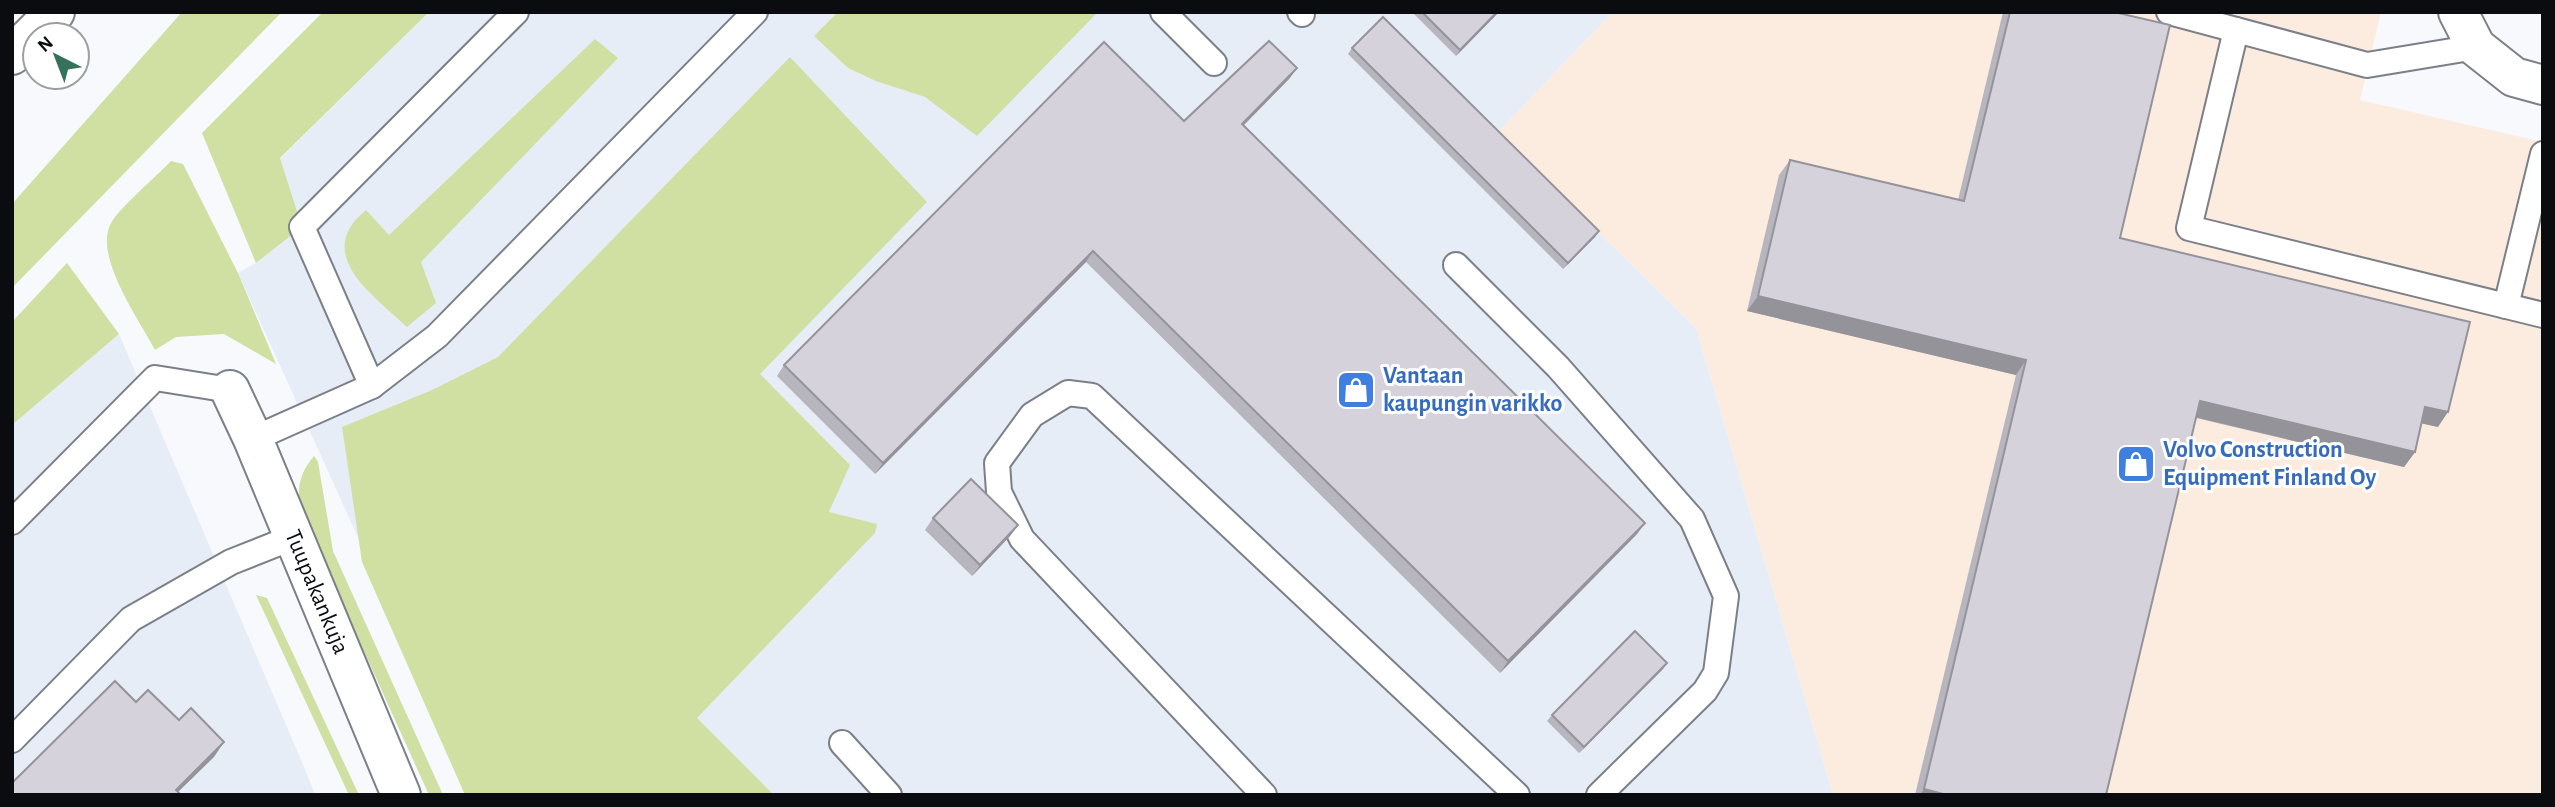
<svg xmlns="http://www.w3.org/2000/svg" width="2555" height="807" viewBox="0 0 2555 807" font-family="'Alegreya Sans',sans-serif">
	<rect width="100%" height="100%" fill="#f7f9fd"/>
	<!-- commercial -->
	<polygon fill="#fcece0" points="1613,12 2381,12 2360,100 2543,142 2543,795 1833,795 1696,328 1497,133"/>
	<!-- built -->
	<g fill="#e7edf7">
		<polygon points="429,12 1613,12 1497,133 1696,328 1833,795 475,795 238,273 256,263 302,227 280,159"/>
		<polygon points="119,334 307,774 315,795 12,795 12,425"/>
	</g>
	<!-- green -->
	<g fill="#d0e0a3">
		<polygon points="182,12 282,12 12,288 12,204"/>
		<polygon points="323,12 429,12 280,158 302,227 256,263 202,133"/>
		<polygon points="838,12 1098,12 977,136 925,97 876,81 848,68 814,36"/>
		<path d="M595,39L618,58L421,262L436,303L407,327C373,295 312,254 366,210L389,235Z"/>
		<polygon points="790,57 927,202 760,374 850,465 829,512 877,524 875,533 697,718 774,795 465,795 362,562 342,427 432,390 498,357"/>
		<path d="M171,161L183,164L238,273L276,364L224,334L176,337L155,350C139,319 93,256 111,223C121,206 156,177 171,161Z"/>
		<polygon points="67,263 119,334 12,425 12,322"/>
		<path d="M314,456L318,462L333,551L443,795H429L300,510C297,488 299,474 314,456Z"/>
		<polygon points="256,595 267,598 359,795 349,795"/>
	</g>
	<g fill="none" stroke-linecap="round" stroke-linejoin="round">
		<defs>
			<g id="lane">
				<polyline points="1163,12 1214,63"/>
				<polyline points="1300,12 1302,14"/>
				<polyline points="2169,12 2367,65 2476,47"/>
				<polyline points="2236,30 2189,228 2543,315"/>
				<polyline points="1456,265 1558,367 1692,519 1726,596 1716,673 1705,691 1599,795"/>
				<polyline points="2506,306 2543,154"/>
				<polyline points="372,386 302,227 516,12"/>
				<polyline points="253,439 372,386 437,336 755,12"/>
				<polyline points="12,522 155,378 230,390"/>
				<polyline points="12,740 131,619 231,562 294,537"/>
				<polyline points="842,743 889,795"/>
				<polyline points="1264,795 1022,539 999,492 997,463 1032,415 1068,393 1092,396 1517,795"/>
			</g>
			<g id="street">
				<polyline points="2458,12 2476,47 2514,77 2543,85"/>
				<path id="s1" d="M230,390L253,439L401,795"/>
			</g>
			<polyline id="highway" points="12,55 55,12"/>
		</defs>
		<!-- lane casing -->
		<use href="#lane" stroke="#7b7f88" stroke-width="28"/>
		<!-- street casing -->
		<use href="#street" stroke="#7b7f88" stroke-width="42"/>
		<!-- highway casing -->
		<use href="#highway" stroke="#7b7f88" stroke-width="42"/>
		<!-- lane -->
		<use href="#lane" stroke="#fff" stroke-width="24"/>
		<!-- street -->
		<use href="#street" stroke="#fff" stroke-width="38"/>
		<!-- highway -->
		<use href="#highway" stroke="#fff" stroke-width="38"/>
	</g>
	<!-- wall -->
	<g fill="#b7b5bd">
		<polygon points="1412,12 1499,12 1456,56"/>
		<polygon points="2003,12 2114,12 2120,238 2438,427 2421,423 2415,452 2404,467 2196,418 2106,795 1915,795 2016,375 1747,311 1779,175 1790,160 1958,200"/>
		<polygon points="1352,48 1595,237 1563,269 1348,54"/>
		<polygon points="1297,68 1289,79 1244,125 1645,523 1637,534 1500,673 1086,262 875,474 777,376 784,365 1184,121"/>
		<polygon points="933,518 1018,525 1010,536 972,576 925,530"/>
		<polygon points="1663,669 1579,753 1547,721 1552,715"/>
	</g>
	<!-- shaded-wall -->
	<g fill="#95939a">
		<polygon points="1497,12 1499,12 1456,56 1460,50"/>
		<polygon points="1297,68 1289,79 1234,135 1242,124"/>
		<polygon points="1599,231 1595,237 1563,269 1568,263"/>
		<polygon points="1093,251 1086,262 875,474 883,463"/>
		<polygon points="1758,296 2026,360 2016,375 1747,311"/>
		<polygon points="2200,401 2415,452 2404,467 2190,416"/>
		<polygon points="2425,407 2448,412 2438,427 2415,422"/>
		<polygon points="1645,523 1637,534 1500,673 1508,661"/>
		<polygon points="1018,525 1010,536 972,576 980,565"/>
		<polygon points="1667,663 1663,669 1579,753 1584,747"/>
		<polygon points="224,742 214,757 175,795 176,790"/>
		<polygon points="1924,789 1947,795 1920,795"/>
	</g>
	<!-- building -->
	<g fill="#d5d2dc" stroke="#95939a" stroke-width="2">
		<polygon points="1422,12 1497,12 1460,50"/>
		<polygon points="2010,12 2114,12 2170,25 2120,238 2470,322 2448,412 2425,407 2415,452 2200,401 2106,795 1947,795 1924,789 2026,360 1758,296 1790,160 1964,201"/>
		<polygon points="1383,17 1599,231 1568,263 1352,48"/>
		<polygon points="1269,41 1297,68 1242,124 1645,523 1508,661 1093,251 883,463 784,365 1104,42 1184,121"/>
		<polygon points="971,479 1018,525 980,565 933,518"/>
		<polygon points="1635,631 1667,663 1584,747 1552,715"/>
		<polygon points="115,681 136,702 148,690 179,720 191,708 224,742 176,790 181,795 12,795 12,783"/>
	</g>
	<!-- icons -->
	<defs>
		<symbol id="shop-square" viewBox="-11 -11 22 22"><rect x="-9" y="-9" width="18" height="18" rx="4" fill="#3f7fe0" stroke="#fff"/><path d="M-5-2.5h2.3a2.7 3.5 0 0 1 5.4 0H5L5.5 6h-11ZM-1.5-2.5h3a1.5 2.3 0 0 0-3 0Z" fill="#fff"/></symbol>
	</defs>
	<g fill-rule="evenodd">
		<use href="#shop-square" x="1334" y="368" width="44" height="44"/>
		<use href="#shop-square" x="2114" y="442" width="44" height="44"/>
	</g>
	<g text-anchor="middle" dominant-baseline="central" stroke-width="6" stroke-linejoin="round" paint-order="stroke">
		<!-- shop labels -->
		<g font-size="24" font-weight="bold" fill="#366cbe" stroke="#fff" text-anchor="start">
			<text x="1383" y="376">Vantaan<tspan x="1383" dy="28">kaupungin varikko</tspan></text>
			<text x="2163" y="450">Volvo Construction<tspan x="2163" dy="28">Equipment Finland Oy</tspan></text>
		</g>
		<!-- street labels -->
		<g font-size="24" fill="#0a0c0f" stroke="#fff">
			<text stroke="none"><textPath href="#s1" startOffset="220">Tuupakankuja</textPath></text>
		</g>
	</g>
	<!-- border -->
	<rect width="2555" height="807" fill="none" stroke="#0a0c0f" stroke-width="28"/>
	<!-- north arrow -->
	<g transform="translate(56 56) rotate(318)"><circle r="33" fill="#ffffff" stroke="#9d9e9f" stroke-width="2"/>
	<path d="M0-5L12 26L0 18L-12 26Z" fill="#35715b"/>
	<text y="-10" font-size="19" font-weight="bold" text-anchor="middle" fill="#0a0c0f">N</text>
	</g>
</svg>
